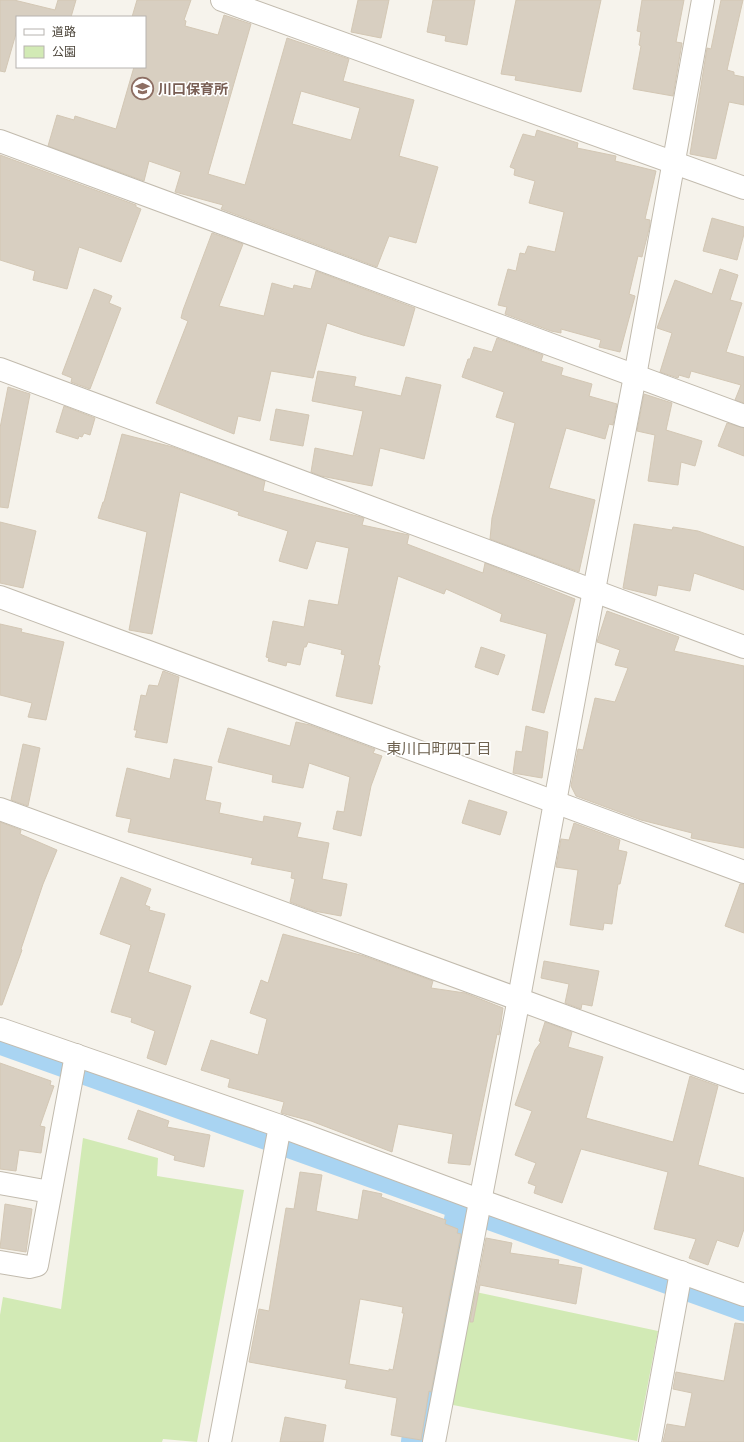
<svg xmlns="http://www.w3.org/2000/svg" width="744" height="1442" viewBox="0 0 744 1442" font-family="Ubuntu,'Noto Sans JP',sans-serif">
	<rect width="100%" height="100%" fill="#f6f3ec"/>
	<!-- green -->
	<g fill="#d2eab5">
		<polygon points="83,1138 158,1158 157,1176 244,1190 197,1442 163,1439 162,1442 0,1442 0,1315 3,1297 61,1309"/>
		<polygon points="471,1291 658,1331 637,1441 448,1404"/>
	</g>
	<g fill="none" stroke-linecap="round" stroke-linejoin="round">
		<!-- canal -->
		<polyline stroke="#a9d4f2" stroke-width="23" points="0,1043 744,1310"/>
		<!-- river -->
		<polyline stroke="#a9d4f2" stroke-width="40" points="421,1442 466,1210"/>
	</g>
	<!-- building -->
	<g fill="#d8cfc1" stroke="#d3c7b4" fill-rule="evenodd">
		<polygon points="0,0 14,0 55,10 58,0 76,0 71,17 17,17 17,30 5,72 0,71"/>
		<path d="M137,0H191L184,20L186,21L185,26L218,35L224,15L251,24L208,174L245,185L287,38L349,59L343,81L414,100L399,156L438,167L416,243L389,236L377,267L221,209L223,205L175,192L181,172L149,161L144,181L48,146L57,115L74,120L75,116L116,129L134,67H145V17H132ZM301,91L360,108L351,140L292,124Z"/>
		<polygon points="358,0 389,0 381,38 351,32"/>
		<polygon points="433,0 475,0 467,45 445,41 446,36 427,32"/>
		<polygon points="516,0 601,0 581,92 515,80 516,76 501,74"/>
		<polygon points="642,0 684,0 676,42 682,43 673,96 633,89 641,46 639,45 641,32 637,31"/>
		<polygon points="721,0 743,0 727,70 734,72 734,75 744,77 744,105 729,102 716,159 690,154 707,48 711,49"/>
		<polygon points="537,130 578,143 577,148 616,156 615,161 656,171 645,219 650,220 650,225 642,257 638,256 629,294 635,296 620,352 599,347 601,340 561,329 561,333 551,331 505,314 507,307 498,305 508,269 516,271 520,253 525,254 528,246 555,252 564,212 529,203 535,181 514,175 515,169 510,167 523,134 535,137"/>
		<polygon points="0,155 136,205 136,207 141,209 121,262 79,247 67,289 33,280 35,271 0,260"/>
		<polygon points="712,218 744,227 744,234 737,260 703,251"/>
		<polygon points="212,233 243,244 219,306 264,316 272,283 293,289 294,285 311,289 316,271 415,308 404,346 363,335 327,323 313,378 271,371 260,421 238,416 234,434 156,403 188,321 181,318 183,310"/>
		<polygon points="720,269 738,275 730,300 742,303 726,352 744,357 744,403 735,400 741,385 691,371 689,378 679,375 678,378 660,372 672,333 657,328 675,280 712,294"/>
		<polygon points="94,289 112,296 109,303 121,308 90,389 71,382 72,378 62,374"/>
		<polygon points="497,338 543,355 541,361 563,368 561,375 592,384 589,396 617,404 613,425 609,424 605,439 566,428 549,488 595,500 579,572 490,539 492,518 515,423 496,417 504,392 462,377 468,359 470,359 474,347 492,352"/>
		<polygon points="318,371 356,377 354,386 401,396 406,377 441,385 424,459 380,448 372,486 321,476 311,472 315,448 353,456 363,411 312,401"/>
		<polygon points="8,387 30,394 8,508 0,507 0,428"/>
		<polygon points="644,394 672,403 666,430 702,441 695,466 681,462 678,485 648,481 655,435 637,431"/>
		<polygon points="64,406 95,418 90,435 84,433 82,437 79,436 78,439 56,432"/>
		<polygon points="276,409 309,415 303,446 270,440"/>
		<polygon points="727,423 744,428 744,456 718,446"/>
		<polygon points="122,434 173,447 265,481 263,491 357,516 364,518 362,525 409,535 407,544 483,573 485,563 575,599 544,713 532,710 547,634 500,621 502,614 446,589 444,594 398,576 378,665 380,666 372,704 336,696 345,655 341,654 342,650 308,642 306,647 304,647 300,665 287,662 286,666 268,661 269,658 266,657 273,621 304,627 309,600 338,605 349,548 316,541 307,569 279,561 288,531 238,515 239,512 180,492 152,634 129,630 147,532 98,518 103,502 104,502"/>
		<polygon points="0,522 36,531 23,588 0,583"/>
		<polygon points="634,524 672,530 673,527 698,531 744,547 744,590 694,573 690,591 658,585 656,596 623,588"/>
		<polygon points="607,611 679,637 674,651 744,666 744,848 691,838 692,833 641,820 576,796 571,786 578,749 583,750 595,698 615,702 628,668 615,665 620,650 597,642"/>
		<polygon points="0,624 22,629 21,632 64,642 46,720 28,717 32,703 0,695"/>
		<polygon points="481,647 505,655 498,675 475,667"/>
		<polygon points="163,671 179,677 167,743 135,737 137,730 134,730 141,695 146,696 149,685 158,686"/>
		<polygon points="296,722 310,725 375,749 373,753 382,756 371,786 361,836 333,829 337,811 344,812 350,777 309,763 303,788 272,782 273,775 218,762 228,728 290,746"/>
		<polygon points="526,726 548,732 542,778 513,773 516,751 522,752"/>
		<polygon points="23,744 40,748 28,806 11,800"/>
		<polygon points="174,759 212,767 205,800 221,803 219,813 263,822 264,816 301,823 297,837 329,843 322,879 347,884 341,916 314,911 290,902 295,879 291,878 292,872 251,864 253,858 128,832 131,819 116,816 127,768 170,779"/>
		<polygon points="469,800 507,812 500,835 462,823"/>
		<polygon points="0,822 21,830 20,834 57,850 43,884 21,949 22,950 2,1005 0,1005"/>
		<polygon points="574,823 620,840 618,850 627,852 620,884 618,884 612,924 604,923 603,930 570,925 578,870 556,867 561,839 569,840"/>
		<polygon points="121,877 151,889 145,905 150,907 149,910 165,914 148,972 191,986 166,1065 147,1058 155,1031 131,1022 132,1018 111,1012 131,945 100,934"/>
		<polygon points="740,884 744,884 744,933 725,926"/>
		<polygon points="283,934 364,956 433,981 431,988 465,993 503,1008 499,1035 497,1034 470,1165 448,1163 453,1134 398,1124 392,1152 311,1121 281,1113 284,1102 228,1087 230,1079 201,1070 211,1040 258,1055 267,1019 250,1013 261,980 268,983"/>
		<polygon points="544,961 599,971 592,1006 582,1004 581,1009 565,1003 569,984 541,978"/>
		<polygon points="545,1022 572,1032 568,1047 603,1057 586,1118 673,1142 690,1076 718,1086 698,1165 744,1178 744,1229 738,1247 717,1240 708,1265 689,1258 696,1239 654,1229 668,1172 581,1149 562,1203 534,1193 536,1186 528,1183 536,1163 515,1155 532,1111 515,1105 535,1050 541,1042 539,1041"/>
		<polygon points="0,1063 51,1081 50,1085 54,1086 40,1126 45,1127 41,1153 19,1150 16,1171 0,1169"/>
		<polygon points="138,1110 169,1121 167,1127 210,1135 204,1167 174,1160 175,1156 128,1139"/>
		<path d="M300,1172L322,1175L316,1211L358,1220L363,1190L382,1194L381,1197L446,1220L445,1224L458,1229L457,1233L461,1234L431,1392L429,1391L421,1440L391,1435L397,1398L345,1388L347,1380L249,1362L259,1309L269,1311L286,1208L294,1209ZM360,1299L403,1307L402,1313H404L393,1370L389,1369V1371L349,1364Z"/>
		<polygon points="5,1204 32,1209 26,1252 0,1248"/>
		<polygon points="486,1238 512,1243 510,1253 559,1260 558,1264 582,1268 576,1304 480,1285 473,1322 470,1322"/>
		<polygon points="735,1323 744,1324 744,1442 663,1442 667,1424 685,1427 692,1393 673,1389 676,1372 724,1381"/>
		<polygon points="285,1417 326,1425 323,1442 280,1442"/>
	</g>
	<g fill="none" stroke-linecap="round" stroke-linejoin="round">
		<defs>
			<g id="minor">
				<polyline points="222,0 744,188"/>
				<polyline points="0,141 744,416"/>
				<polyline points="0,369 744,647"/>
				<polyline points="0,597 744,872"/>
				<polyline points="0,809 744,1082"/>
				<polyline points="0,1029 280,1126 479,1200 744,1295"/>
				<polyline points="0,1183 50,1192"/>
				<polyline points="0,1262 29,1267 37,1265 76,1055"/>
				<polyline points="220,1442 280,1126"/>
				<polyline points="434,1442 519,998 594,590 635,376 703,0"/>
				<polyline points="650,1442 681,1272"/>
			</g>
		</defs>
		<!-- minor casing -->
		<use href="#minor" stroke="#c2bbae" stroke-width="24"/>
		<!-- minor -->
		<use href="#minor" stroke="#fff" stroke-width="22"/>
	</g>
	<!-- icons -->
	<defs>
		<symbol id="school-ring" viewBox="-11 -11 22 22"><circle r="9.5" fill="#fff" stroke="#8d6e63" stroke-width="1.5"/><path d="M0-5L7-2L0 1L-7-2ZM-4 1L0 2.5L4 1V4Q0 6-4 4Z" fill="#8d6e63"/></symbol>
	</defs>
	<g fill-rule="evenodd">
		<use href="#school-ring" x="130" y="76" width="25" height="25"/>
	</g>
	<g text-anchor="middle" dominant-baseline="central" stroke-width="3" stroke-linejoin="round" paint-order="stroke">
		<!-- education labels -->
		<g font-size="14" font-weight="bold" fill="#785e54" stroke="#fff" text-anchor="start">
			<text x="158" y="89">川口保育所</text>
		</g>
		<!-- neighbourhood labels -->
		<g font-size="15" fill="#6e6250" stroke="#fff">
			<text x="439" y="748">東川口町四丁目</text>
		</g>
	</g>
	<!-- legend -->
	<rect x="16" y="16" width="130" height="52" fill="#ffffff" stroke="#b7b4b0"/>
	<rect x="24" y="29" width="20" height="6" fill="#ffffff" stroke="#b7b4b0"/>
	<text x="52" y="36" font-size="12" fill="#4b4439">道路</text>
	<rect x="24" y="46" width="20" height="12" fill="#d2eab5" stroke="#b7b4b0"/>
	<text x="52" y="56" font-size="12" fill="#4b4439">公園</text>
</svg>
